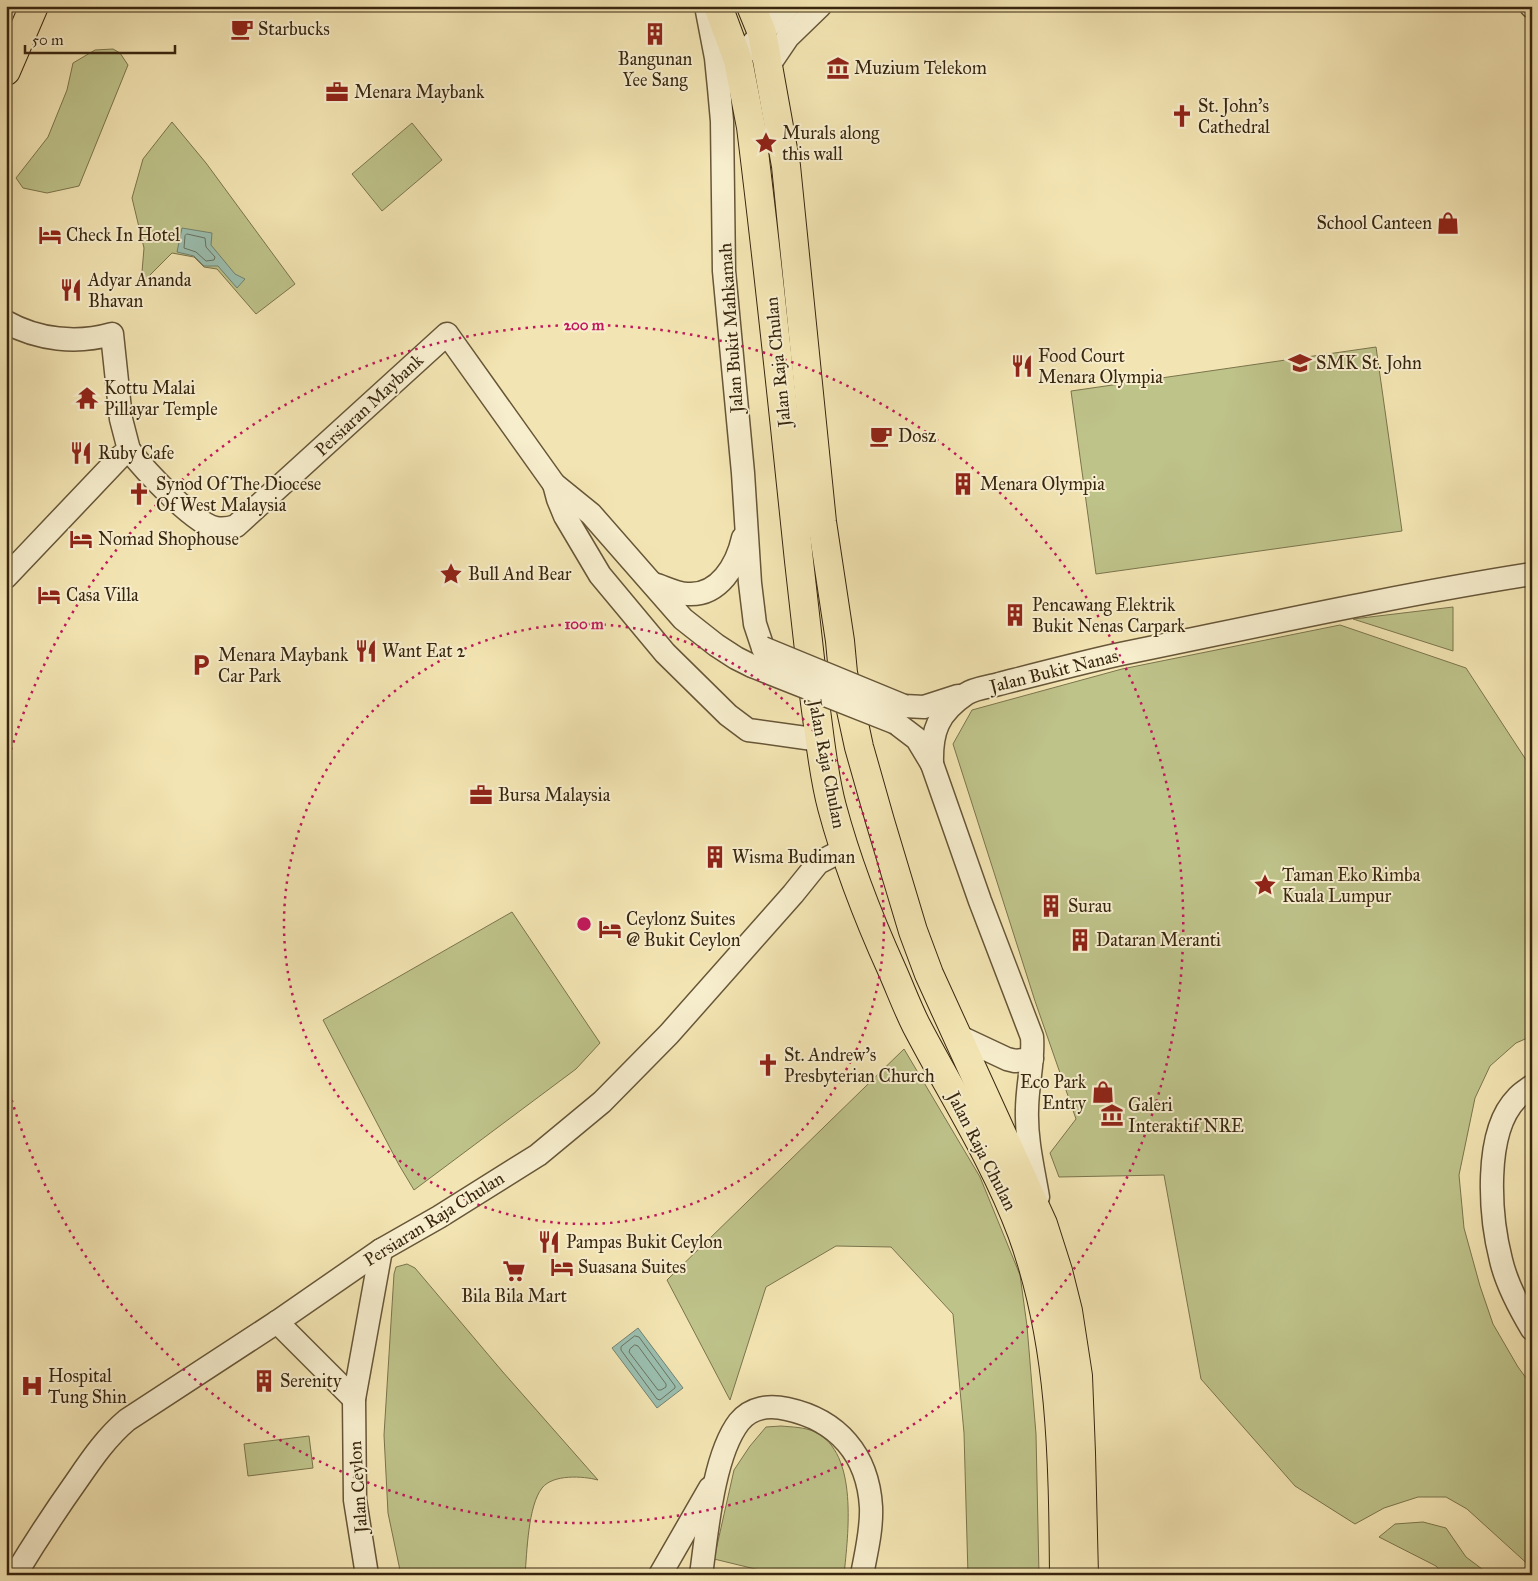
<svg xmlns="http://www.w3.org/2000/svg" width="1538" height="1581" viewBox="0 0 1538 1581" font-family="'IM FELL Great Primer',serif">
	<rect width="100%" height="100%" fill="#f3e5b3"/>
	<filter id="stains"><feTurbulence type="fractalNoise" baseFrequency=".004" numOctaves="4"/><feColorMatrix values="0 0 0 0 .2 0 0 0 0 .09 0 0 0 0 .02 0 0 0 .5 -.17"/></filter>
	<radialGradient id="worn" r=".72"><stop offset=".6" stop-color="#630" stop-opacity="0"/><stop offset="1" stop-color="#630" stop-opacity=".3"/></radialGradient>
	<!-- green -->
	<g fill="#bec38a" stroke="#7b744c">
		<polygon points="113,49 120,53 128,65 79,186 47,193 23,188 16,178 48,137 67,90 73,63 95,50"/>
		<polygon points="172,122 206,163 295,284 256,314 217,269 204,267 194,257 172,253 141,284 144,248 132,198 143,159"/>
		<polygon points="412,123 442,160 382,211 352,174"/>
		<polygon points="1376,347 1402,531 1096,574 1071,391"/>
		<polygon points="1453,607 1453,651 1353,619"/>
		<polygon points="1340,625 1466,668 1532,769 1532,1036 1516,1043 1490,1066 1475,1098 1459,1175 1464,1228 1480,1286 1493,1324 1518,1367 1532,1386 1532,1568 1467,1509 1446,1497 1418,1497 1384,1508 1355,1524 1295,1486 1201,1379 1164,1175 1059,1177 1050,1153 1076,1119 1035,1001 953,744 972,710 1122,669"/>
		<polygon points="512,912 600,1043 576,1069 414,1190 399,1165 323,1020"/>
		<polygon points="904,1049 980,1177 1020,1275 1027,1326 1036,1434 1039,1575 968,1575 964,1433 953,1314 891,1247 836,1246 766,1287 730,1400 667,1280"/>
		<path d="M407,1264L415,1268L502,1371L598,1480C583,1476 553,1474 542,1488C528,1506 527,1552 525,1575H401L388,1513L384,1435L394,1274L396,1267Z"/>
		<path d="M781,1426C791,1427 805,1427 815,1432C859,1453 848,1535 844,1575H780L714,1559L734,1470L750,1446L766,1427Z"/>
		<polygon points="309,1436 313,1468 248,1476 244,1444"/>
		<polygon points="1423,1522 1446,1528 1466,1557 1490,1575 1444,1575 1436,1566 1379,1537 1395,1524"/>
	</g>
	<!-- water -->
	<g fill="#9bbfb0" stroke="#738270">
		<polygon points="182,228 212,233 211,245 235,274 245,279 237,288 218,266 204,266 194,256 177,252"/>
		<polygon points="638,1328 683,1388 657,1408 612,1348"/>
	</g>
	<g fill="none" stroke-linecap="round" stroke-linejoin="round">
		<!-- shore -->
		<g stroke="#6a7260" stroke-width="1">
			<polygon points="187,234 205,238 206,247 215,257 214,260 206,261 196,252 184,248 185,236"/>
			<polygon points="635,1336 639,1337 675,1386 675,1388 660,1400 657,1399 621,1350 621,1347"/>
			<polygon points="635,1345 638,1346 666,1384 666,1387 661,1390 658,1390 629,1352 630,1349"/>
		</g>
		<defs>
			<g id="minor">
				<polyline points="706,6 716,58 719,88 722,121 724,271 743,473 750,583 755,624 763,648"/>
				<polyline points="1531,6 1532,7"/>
				<polyline points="738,60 762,33 789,6"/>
				<polyline points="769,65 788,37 820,6"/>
				<path d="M6,322C38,340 77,344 112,334L121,419L129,450L120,457L6,577"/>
				<path d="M129,450C143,468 194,524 216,528C222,529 230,528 236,526L447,334L554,484L591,514L683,619L716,645L736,658L752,666"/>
				<polyline points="554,484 558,499 565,516 600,575 665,653 728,715 748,730 820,740"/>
				<path d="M654,584C664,587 677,594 688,594C719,596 737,565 743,538"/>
				<polyline points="904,706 924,707 958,696"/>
				<polyline points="896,723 917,739 932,764"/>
				<polyline points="958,1036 1007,1059 1015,1061 1032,1059"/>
				<path d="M1532,1086C1527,1090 1521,1093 1517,1098C1483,1132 1490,1217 1501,1260C1506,1282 1520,1309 1532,1329"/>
				<path d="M1038,1197C1033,1168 1026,1139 1027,1110C1027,1085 1034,1061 1032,1037L980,901L932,764C931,731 938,713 966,694C975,688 989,687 999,684C1038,674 1076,664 1116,655C1254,627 1392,596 1532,574"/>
				<polyline points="277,1322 354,1399"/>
				<path d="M15,1575C35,1542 56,1510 78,1479C93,1457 107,1437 127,1420L277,1322L381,1250L439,1217L538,1155L602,1102L669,1034L793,894L818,863L845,849"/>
				<polyline points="367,1575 355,1500 354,1399 381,1250"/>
				<polyline points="660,1575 710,1488"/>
				<path d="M701,1575C707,1532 713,1456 739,1422C751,1407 770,1405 787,1409C838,1420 868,1455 871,1507C872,1530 866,1553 862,1575"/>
			</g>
			<g id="major">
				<path d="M718,6L738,60L751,127C769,272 784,416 799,561C804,609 810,656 815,703C820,738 823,774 832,807C847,863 868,917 892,970C900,988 907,1007 916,1025C952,1094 995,1160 1022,1233C1062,1343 1063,1459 1064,1575"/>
				<polyline points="751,6 762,33 765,49 786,166 822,522 840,641 843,673 859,747 880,821 913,931 929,974 1043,1224 1058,1271 1068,1311 1078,1376 1081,1453 1084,1575"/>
				<polyline points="6,71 34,6"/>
			</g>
		</defs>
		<!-- minor casing -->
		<use href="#minor" stroke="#675638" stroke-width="25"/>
		<!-- major casing -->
		<use href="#major" stroke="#38260f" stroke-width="30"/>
		<!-- minor -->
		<use href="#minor" stroke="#f7eece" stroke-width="22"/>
		<!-- major -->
		<use href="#major" stroke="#f3e5b3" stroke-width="28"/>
		<defs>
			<g id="minor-bridge">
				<polyline points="763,648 904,706"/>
				<polyline points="752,666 896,723"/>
			</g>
		</defs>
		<!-- minor-bridge casing -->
		<use href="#minor-bridge" stroke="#675638" stroke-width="25" stroke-linecap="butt"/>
		<!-- minor-bridge -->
		<use href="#minor-bridge" stroke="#f7eece" stroke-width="22"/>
	</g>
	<!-- distance rings -->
	<g fill="none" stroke="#c2185b" stroke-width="2.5" stroke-dasharray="2.5 5">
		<circle cx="584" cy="924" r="300"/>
		<path d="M7 764A599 599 0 1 1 7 1084"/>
	</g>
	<!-- icons -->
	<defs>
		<symbol id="cafe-bare" viewBox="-9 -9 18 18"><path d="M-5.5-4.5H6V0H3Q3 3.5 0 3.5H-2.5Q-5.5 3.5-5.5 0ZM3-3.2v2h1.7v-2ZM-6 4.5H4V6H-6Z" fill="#8f2418" stroke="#f7eece" stroke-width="2.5" paint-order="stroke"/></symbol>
		<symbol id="building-bare" viewBox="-9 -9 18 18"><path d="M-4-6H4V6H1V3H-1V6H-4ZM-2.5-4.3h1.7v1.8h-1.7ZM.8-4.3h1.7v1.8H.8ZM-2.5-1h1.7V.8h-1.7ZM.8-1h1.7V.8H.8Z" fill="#8f2418" stroke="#f7eece" stroke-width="2.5" paint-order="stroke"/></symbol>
		<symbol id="museum-bare" viewBox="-9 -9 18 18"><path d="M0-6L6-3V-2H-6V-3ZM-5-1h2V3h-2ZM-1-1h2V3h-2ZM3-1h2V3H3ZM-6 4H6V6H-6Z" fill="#8f2418" stroke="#f7eece" stroke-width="2.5" paint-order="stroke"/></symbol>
		<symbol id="office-bare" viewBox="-9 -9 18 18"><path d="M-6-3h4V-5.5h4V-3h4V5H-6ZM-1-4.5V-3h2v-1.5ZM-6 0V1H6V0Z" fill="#8f2418" stroke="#f7eece" stroke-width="2.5" paint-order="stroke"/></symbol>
		<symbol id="church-bare" viewBox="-9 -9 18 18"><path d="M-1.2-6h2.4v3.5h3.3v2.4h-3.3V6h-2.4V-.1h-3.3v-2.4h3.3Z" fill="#8f2418" stroke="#f7eece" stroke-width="2.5" paint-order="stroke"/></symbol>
		<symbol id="sight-bare" viewBox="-9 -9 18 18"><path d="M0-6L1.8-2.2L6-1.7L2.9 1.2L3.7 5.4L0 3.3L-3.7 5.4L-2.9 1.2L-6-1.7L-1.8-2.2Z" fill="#8f2418" stroke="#f7eece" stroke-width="2.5" paint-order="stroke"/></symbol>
		<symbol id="shop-bare" viewBox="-9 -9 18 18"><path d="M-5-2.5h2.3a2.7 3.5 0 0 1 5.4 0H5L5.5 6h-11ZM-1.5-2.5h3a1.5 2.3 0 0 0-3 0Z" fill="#8f2418" stroke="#f7eece" stroke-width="2.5" paint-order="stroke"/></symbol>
		<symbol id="hotel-bare" viewBox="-9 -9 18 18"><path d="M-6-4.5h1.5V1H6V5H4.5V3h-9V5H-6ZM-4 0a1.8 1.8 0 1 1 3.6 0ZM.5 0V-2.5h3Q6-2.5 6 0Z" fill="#8f2418" stroke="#f7eece" stroke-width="2.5" paint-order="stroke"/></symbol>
		<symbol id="restaurant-bare" viewBox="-9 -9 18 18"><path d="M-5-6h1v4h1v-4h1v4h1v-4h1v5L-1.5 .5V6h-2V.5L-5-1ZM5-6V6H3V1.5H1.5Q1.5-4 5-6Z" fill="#8f2418" stroke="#f7eece" stroke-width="2.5" paint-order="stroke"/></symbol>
		<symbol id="school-bare" viewBox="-9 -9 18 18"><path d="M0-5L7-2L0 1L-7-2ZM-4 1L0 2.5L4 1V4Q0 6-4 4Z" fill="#8f2418" stroke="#f7eece" stroke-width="2.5" paint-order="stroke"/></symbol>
		<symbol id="temple-bare" viewBox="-9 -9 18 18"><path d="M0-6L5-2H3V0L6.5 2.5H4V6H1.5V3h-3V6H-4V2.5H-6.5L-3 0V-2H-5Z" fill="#8f2418" stroke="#f7eece" stroke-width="2.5" paint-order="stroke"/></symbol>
		<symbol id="parking-bare" viewBox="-9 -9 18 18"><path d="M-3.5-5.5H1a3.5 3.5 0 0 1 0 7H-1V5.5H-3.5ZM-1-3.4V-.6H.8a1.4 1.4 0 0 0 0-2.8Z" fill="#8f2418" stroke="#f7eece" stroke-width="2.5" paint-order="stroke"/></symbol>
		<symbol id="supermarket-bare" viewBox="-9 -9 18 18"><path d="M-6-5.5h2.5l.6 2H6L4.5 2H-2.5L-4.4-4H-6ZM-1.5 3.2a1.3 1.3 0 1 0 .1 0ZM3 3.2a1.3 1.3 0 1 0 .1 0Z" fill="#8f2418" stroke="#f7eece" stroke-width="2.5" paint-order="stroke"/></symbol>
		<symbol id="hospital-bare" viewBox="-9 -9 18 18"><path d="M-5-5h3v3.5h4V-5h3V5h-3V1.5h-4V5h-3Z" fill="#8f2418" stroke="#f7eece" stroke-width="2.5" paint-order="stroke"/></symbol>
	</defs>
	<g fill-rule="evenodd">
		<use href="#cafe-bare" x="226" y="13" width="32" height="32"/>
		<use href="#building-bare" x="639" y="18" width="32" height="32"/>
		<use href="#museum-bare" x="822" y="52" width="32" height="32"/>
		<use href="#office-bare" x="321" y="76" width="32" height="32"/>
		<use href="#church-bare" x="1166" y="100" width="32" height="32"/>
		<use href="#sight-bare" x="750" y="127" width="32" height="32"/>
		<use href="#shop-bare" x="1432" y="207" width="32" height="32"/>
		<use href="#hotel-bare" x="34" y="219" width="32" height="32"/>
		<use href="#restaurant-bare" x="55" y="274" width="32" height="32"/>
		<use href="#school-bare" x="1284" y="347" width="32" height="32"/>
		<use href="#restaurant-bare" x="1006" y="350" width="32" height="32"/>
		<use href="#temple-bare" x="71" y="382" width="32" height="32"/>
		<use href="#cafe-bare" x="865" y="420" width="32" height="32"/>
		<use href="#restaurant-bare" x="65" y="437" width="32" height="32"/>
		<use href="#building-bare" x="947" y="468" width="32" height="32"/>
		<use href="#church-bare" x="123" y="478" width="32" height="32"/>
		<use href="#hotel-bare" x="65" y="523" width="32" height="32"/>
		<use href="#sight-bare" x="435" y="558" width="32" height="32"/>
		<use href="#hotel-bare" x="33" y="579" width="32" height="32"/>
		<use href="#building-bare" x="999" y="599" width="32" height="32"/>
		<use href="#restaurant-bare" x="350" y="635" width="32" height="32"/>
		<use href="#parking-bare" x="185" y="649" width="32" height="32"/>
		<use href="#office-bare" x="465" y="779" width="32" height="32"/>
		<use href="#building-bare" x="699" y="841" width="32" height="32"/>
		<use href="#sight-bare" x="1249" y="869" width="32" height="32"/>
		<use href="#building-bare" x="1035" y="890" width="32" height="32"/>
		<use href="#hotel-bare" x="594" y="913" width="32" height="32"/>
		<use href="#building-bare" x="1064" y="924" width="32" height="32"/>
		<use href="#church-bare" x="752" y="1049" width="32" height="32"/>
		<use href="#shop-bare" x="1087" y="1076" width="32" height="32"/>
		<use href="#museum-bare" x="1096" y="1099" width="32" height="32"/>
		<use href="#restaurant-bare" x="533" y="1226" width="32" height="32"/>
		<use href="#hotel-bare" x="546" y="1251" width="32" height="32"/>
		<use href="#supermarket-bare" x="498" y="1255" width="32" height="32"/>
		<use href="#building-bare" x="248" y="1365" width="32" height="32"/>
		<use href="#hospital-bare" x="16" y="1370" width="32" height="32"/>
	</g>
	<g text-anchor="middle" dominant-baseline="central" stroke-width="4" stroke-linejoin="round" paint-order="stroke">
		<!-- poi labels -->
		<g font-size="18" fill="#38260f" stroke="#f7eece" text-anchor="start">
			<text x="258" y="29">Starbucks</text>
			<text x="655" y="59" text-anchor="middle">Bangunan<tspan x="655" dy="21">Yee Sang</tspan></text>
			<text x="854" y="68">Muzium Telekom</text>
			<text x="354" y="92">Menara Maybank</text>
			<text x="1198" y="106">St. John's<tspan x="1198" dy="21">Cathedral</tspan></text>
			<text x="782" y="133">Murals along<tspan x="782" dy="21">this wall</tspan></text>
			<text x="1432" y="223" text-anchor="end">School Canteen</text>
			<text x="66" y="235">Check In Hotel</text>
			<text x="88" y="280">Adyar Ananda<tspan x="88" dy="21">Bhavan</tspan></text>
			<text x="1038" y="356">Food Court<tspan x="1038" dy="21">Menara Olympia</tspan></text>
			<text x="1316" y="363">SMK St. John</text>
			<text x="104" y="388">Kottu Malai<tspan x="104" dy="21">Pillayar Temple</tspan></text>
			<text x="898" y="436">Dosz</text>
			<text x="98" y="453">Ruby Cafe</text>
			<text x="156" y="484">Synod Of The Diocese<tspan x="156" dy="21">Of West Malaysia</tspan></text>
			<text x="980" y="484">Menara Olympia</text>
			<text x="98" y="539">Nomad Shophouse</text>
			<text x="468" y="574">Bull And Bear</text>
			<text x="66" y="595">Casa Villa</text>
			<text x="1032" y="605">Pencawang Elektrik<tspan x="1032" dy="21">Bukit Nenas Carpark</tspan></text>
			<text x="382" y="651">Want Eat 2</text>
			<text x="218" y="655">Menara Maybank<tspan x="218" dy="21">Car Park</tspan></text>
			<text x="498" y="795">Bursa Malaysia</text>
			<text x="732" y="857">Wisma Budiman</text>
			<text x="1282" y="875">Taman Eko Rimba<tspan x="1282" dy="21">Kuala Lumpur</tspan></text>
			<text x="1068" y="906">Surau</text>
			<text x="626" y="919">Ceylonz Suites<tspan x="626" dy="21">@ Bukit Ceylon</tspan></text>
			<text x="1096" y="940">Dataran Meranti</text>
			<text x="784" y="1055">St. Andrew's<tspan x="784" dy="21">Presbyterian Church</tspan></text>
			<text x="1086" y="1082" text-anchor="end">Eco Park<tspan x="1086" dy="21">Entry</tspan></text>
			<text x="1128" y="1105">Galeri<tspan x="1128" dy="21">Interaktif NRE</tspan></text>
			<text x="566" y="1242">Pampas Bukit Ceylon</text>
			<text x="578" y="1267">Suasana Suites</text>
			<text x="514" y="1296" text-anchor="middle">Bila Bila Mart</text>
			<text x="48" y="1376">Hospital<tspan x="48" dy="21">Tung Shin</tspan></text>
			<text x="280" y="1381">Serenity</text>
		</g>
		<!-- street labels -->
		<g font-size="18" fill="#38260f" stroke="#f7eece">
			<text transform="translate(731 328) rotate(-94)">Jalan Bukit Mahkamah</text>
			<text transform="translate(778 362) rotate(-96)">Jalan Raja Chulan</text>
			<text transform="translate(369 405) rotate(-43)">Persiaran Maybank</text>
			<text transform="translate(1054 671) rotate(-14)">Jalan Bukit Nanas</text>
			<text transform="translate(827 764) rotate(79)">Jalan Raja Chulan</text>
			<text transform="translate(982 1151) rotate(63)">Jalan Raja Chulan</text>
			<text transform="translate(434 1219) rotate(-32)">Persiaran Raja Chulan</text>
			<text transform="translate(358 1487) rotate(-94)">Jalan Ceylon</text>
		</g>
	</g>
	<circle cx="584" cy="924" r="8" fill="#c2185b" stroke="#f7eece" stroke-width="2.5"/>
	<g font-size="15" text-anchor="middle" font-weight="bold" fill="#c2185b" stroke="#f7eece" stroke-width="4" stroke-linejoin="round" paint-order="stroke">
		<text x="584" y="330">200 m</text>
		<text x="584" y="629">100 m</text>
	</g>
	<!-- margin -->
	<rect width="1538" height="1581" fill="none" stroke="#f3e5b3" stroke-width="25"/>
	<rect x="8" y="8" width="1523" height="1566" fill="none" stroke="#38260f" stroke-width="2.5"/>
	<rect x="12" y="12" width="1513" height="1556" fill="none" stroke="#38260f"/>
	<!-- scale -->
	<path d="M25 45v8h150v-8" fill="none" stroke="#38260f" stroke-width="2.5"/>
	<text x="32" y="45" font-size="15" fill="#38260f" stroke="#f7eece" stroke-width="4" paint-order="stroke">50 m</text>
	<rect width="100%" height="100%" filter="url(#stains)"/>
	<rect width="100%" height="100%" fill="url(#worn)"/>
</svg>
